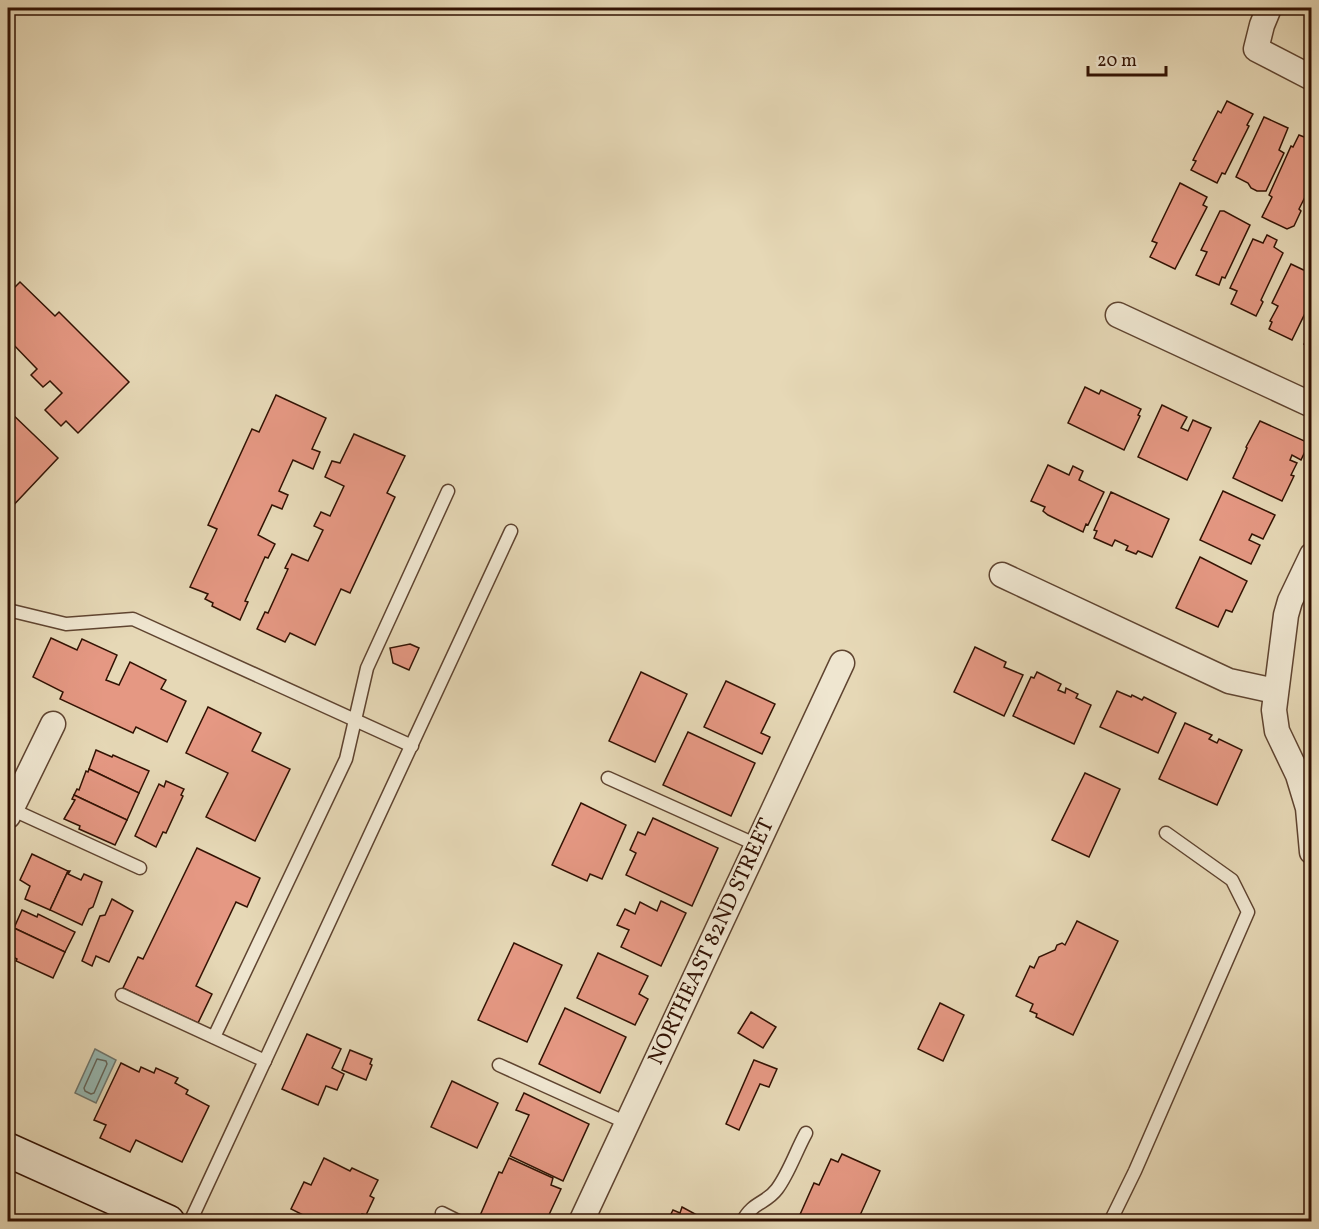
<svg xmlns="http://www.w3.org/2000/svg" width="1319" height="1229" viewBox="0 0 1319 1229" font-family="Vollkorn,serif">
	<rect width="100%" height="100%" fill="#e6d8b6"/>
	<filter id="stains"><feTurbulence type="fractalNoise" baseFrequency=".00333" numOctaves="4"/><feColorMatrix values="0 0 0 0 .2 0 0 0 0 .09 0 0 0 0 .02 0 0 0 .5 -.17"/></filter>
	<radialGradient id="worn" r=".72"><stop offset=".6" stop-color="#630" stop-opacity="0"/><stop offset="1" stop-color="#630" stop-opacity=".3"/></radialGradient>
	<!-- water -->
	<polygon fill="#97b9b3" stroke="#6f766d" stroke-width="1.5" points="95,1049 116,1060 96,1103 75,1093"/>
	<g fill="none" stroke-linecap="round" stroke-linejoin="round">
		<!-- shore -->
		<polygon stroke="#64665b" stroke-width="1.5" points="97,1059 106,1061 107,1064 94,1093 91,1094 85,1091 84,1088"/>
	</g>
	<!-- building -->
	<g fill="#e59883" stroke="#321203" stroke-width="1.5">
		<polygon points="1227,101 1253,114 1247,125 1249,126 1225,174 1222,173 1217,183 1191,170 1196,161 1193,160 1218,111 1221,113"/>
		<polygon points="1264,117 1288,128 1279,150 1284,153 1266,191 1257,191 1251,188 1248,183 1236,177"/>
		<polygon points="1299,135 1312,140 1312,183 1299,209 1301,211 1294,226 1287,229 1262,217 1272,197 1269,195 1291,146 1293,147"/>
		<polygon points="1180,183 1207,197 1203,205 1207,207 1175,269 1150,257 1157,243 1152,241"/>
		<polygon points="1220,211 1224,211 1250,225 1225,278 1222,277 1219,285 1196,275 1207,252 1201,250"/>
		<polygon points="1267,235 1277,240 1274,247 1283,253 1261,300 1263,302 1256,316 1231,304 1237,291 1230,288 1253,239 1263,243"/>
		<polygon points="1291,264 1312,274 1312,299 1292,340 1269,329 1272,322 1270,321 1278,306 1272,303"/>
		<polygon points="20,282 55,316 59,312 129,382 78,433 66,421 61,426 45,410 62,393 50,381 43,387 31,375 37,369 10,341 8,343 8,284 13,289"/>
		<polygon points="1312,322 1312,347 1304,344 1308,337 1305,335"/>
		<polygon points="1085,387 1099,394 1101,390 1141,409 1138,415 1140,416 1124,450 1068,423"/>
		<polygon points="276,395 326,418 312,449 320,452 313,469 293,460 279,491 288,495 282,509 272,505 258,535 275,544 268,558 265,557 245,601 248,602 240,620 212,606 213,603 205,599 208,594 190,587 217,529 208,525 252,429 259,432"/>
		<polygon points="1162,405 1187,417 1181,428 1188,431 1193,420 1211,428 1187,480 1138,457"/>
		<polygon points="8,410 58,458 8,511"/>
		<polygon points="1260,421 1309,443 1301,460 1292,455 1290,460 1297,463 1291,475 1294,476 1282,501 1233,478 1247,448 1246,447"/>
		<polygon points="354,434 405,456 387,493 395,497 350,593 341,589 315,645 290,633 285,642 257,629 265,612 268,613 288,569 285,568 292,554 308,561 323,530 314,526 321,512 330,516 344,486 325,477 332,461 340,463"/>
		<polygon points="1048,465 1069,475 1073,466 1083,471 1079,480 1104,492 1088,525 1086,524 1083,532 1048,515 1043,511 1045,507 1031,501"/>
		<polygon points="1223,491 1275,515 1263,539 1252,534 1249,540 1260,545 1251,564 1200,540"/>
		<polygon points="1111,492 1169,519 1152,557 1138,551 1136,554 1126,550 1128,546 1115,540 1112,546 1094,538 1097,531 1094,530"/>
		<polygon points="1200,557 1247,581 1232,612 1226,610 1218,627 1176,608"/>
		<polygon points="51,638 77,650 82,639 117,655 106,680 119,685 130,662 166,680 161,689 186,701 167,742 136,727 133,733 60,699 63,692 33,677"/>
		<polygon points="410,644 419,648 409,670 393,663 390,648"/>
		<polygon points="975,647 1006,662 1004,667 1023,675 1004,716 954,692"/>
		<polygon points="641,672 687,694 655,762 609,741"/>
		<polygon points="1037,672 1061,684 1058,690 1065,693 1066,688 1078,694 1076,698 1091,705 1074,744 1013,716 1031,677 1034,678"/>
		<polygon points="726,681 775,704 761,733 770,737 762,754 704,727"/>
		<polygon points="1117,691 1131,697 1132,695 1142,700 1144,697 1176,713 1158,753 1100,727"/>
		<polygon points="208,707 261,733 252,751 290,769 255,841 206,817 228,773 186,753"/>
		<polygon points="1185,723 1212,735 1209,739 1217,743 1219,739 1242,750 1217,805 1159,779"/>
		<polygon points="688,732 755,763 731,816 663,785"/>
		<polygon points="96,750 112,757 113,755 149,771 139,793 89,769"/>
		<polygon points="89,769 139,793 127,820 74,795 77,789 79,790 86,771 88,772"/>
		<polygon points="1085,773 1120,789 1089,857 1052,840"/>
		<polygon points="166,781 184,789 181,795 183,796 166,833 163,832 156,847 135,836 159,784 164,787"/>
		<polygon points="74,795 127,820 115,845 79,829 80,826 64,819 75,800 72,799"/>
		<polygon points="581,803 626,825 602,879 590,874 587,881 552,865"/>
		<polygon points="653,818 718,848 692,906 626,875 636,853 630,850 638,832 645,835"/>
		<polygon points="197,848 260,878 247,907 236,902 196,986 212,994 198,1023 123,988 138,957 143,959"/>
		<polygon points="32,854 68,871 50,910 25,899 30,886 20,880"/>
		<polygon points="68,871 70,871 68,874 81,880 84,874 102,882 93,907 89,909 82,925 50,910"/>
		<polygon points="112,899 133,911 109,962 96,956 92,966 82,961 100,916 105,915"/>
		<polygon points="661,901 686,913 661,966 621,947 629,930 617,925 625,909 635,914 640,902 657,911"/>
		<polygon points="22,910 37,917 38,914 75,932 65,952 14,928"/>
		<polygon points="1077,921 1118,941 1073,1035 1036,1017 1037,1014 1030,1011 1033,1004 1016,996 1030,966 1034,968 1039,957 1055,950 1057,945 1062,943 1065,945"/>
		<polygon points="14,928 65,952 53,978 16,961 17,959 8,954 8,940"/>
		<polygon points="514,943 562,965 527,1042 478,1020"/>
		<polygon points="598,953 648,976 639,994 648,999 635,1025 577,998"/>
		<polygon points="940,1003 964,1015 943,1061 918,1049"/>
		<polygon points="565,1008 626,1037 600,1093 539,1064"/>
		<polygon points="751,1012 776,1027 763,1048 738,1033"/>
		<polygon points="307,1034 341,1049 332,1068 344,1074 337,1090 326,1086 318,1105 282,1089"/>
		<polygon points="350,1050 372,1059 370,1064 372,1065 366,1080 342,1070"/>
		<polygon points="754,1060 777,1069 769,1087 760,1084 739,1130 726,1124"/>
		<polygon points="121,1063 139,1072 141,1067 154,1073 156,1068 178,1078 175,1083 188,1090 186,1094 209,1106 182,1162 136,1140 130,1152 100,1138 106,1125 94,1120"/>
		<polygon points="452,1081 498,1103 477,1148 431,1127"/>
		<polygon points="524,1093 589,1124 563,1181 510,1156 529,1115 516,1110"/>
		<polygon points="842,1154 880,1171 857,1222 794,1222 795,1218 798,1219 814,1183 819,1185 831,1159 838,1162"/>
		<polygon points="324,1158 350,1171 352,1168 378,1180 370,1196 374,1198 366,1215 362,1214 359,1222 317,1222 291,1209 304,1182 311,1185"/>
		<polygon points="509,1158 553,1178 551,1185 561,1189 547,1219 540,1216 537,1222 487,1222 479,1218 499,1172 502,1173"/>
		<polygon points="682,1207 697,1215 694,1220 697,1222 667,1222 673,1210 680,1213"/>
		<polygon points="401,1215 413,1222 398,1222"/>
	</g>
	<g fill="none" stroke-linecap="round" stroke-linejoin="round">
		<defs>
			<g id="lane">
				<polyline points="8,610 66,624 133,619 412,746"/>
				<polyline points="608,778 757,845"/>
				<polyline points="11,809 140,868"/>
				<polyline points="122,995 265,1061"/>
				<polyline points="214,1037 346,759 367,668 448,491"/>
				<polyline points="499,1065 627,1123"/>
				<polyline points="442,1213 460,1222"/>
				<polyline points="190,1222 511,531"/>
				<path d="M742,1222C753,1201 766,1204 777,1189C789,1173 796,1151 806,1133"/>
				<polyline points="1110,1222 1135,1171 1248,912 1232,880 1166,833"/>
			</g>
			<g id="street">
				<polyline points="1269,8 1262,25 1256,49 1312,78"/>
				<polyline points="1118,315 1312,405"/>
				<polyline points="1312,555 1290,601 1286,615 1274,710 1277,731 1298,775 1308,808 1312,852"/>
				<polyline points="1002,575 1229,681 1275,691"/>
				<polyline points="8,816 53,724"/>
				<polyline points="581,1222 842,663"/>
			</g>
			<polyline id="secondary" points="8,1150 168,1222"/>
		</defs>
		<!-- lane casing -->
		<use href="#lane" stroke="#5f4430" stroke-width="15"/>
		<!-- street casing -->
		<use href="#street" stroke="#5f4430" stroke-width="27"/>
		<!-- secondary casing -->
		<use href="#secondary" stroke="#321203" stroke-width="36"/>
		<!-- lane -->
		<use href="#lane" stroke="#efe6d0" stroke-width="12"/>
		<!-- street -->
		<use href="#street" stroke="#efe6d0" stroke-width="24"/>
		<!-- secondary -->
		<use href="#secondary" stroke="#efe6d0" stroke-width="33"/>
	</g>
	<g text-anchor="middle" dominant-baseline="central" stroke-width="5" stroke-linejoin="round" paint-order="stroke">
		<!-- street labels -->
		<g font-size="22" fill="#321203" stroke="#efe6d0">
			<text transform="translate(712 942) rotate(-65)">NORTHEAST 82ND STREET</text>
		</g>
	</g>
	<!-- margin -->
	<rect width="1319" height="1229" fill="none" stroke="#e6d8b6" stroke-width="30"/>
	<rect x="9" y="9" width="1301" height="1211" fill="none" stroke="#321203" stroke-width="3"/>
	<rect x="15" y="15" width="1289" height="1199" fill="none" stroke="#321203" stroke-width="1.5"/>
	<!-- scale -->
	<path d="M1088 66v9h78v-9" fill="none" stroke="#321203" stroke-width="3"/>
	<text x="1097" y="66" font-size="18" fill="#321203" stroke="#efe6d0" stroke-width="4.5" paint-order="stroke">20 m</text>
	<rect width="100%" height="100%" filter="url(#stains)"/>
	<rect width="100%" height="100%" fill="url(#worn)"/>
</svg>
